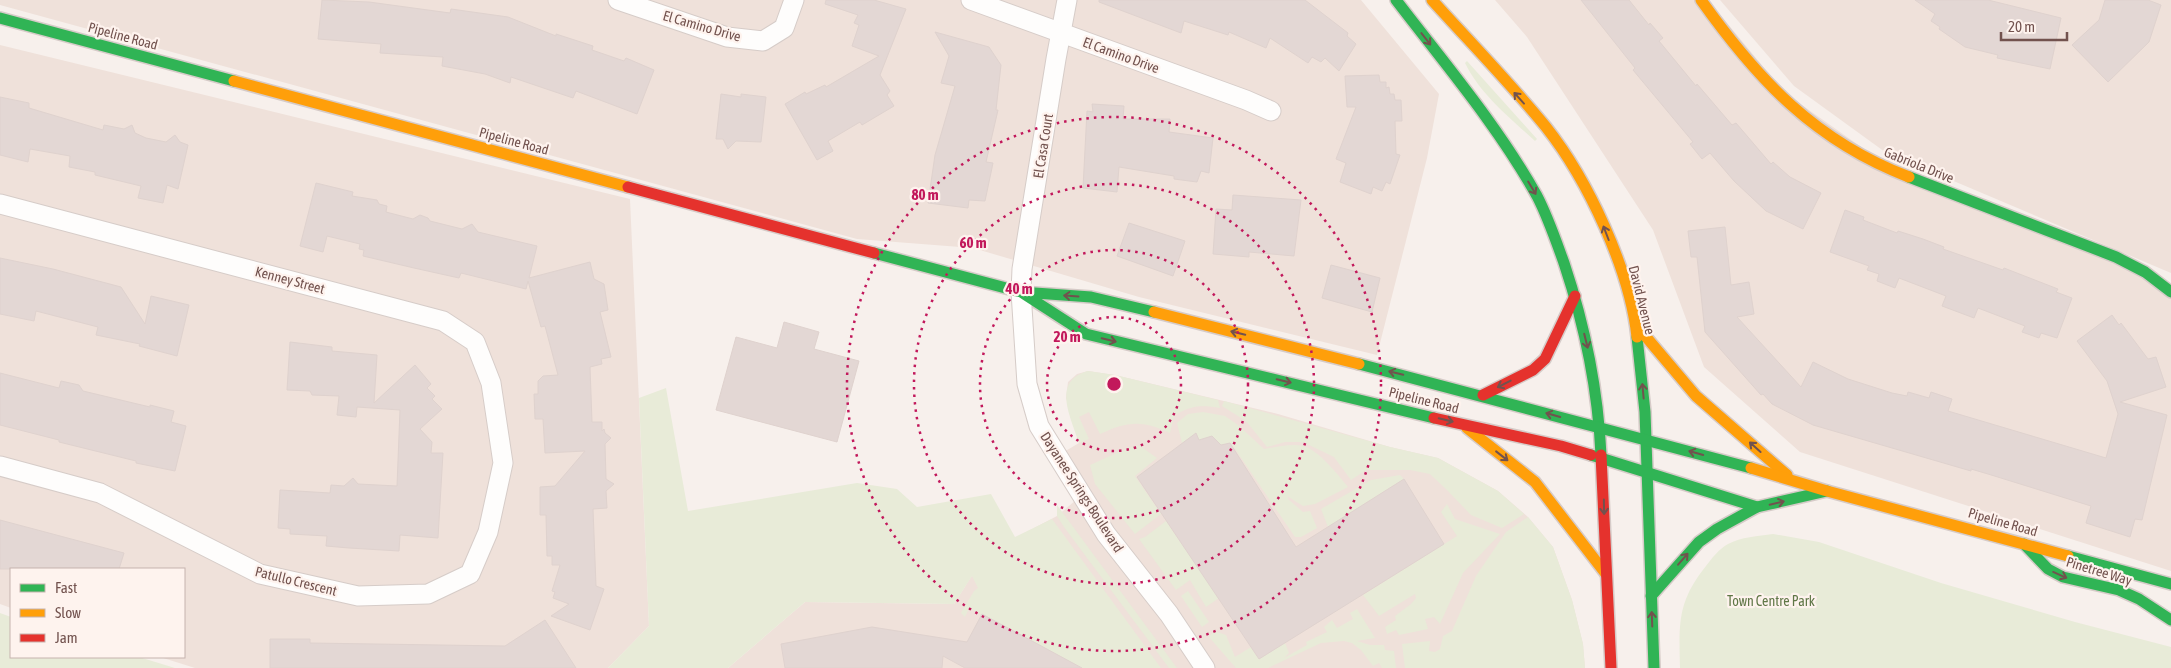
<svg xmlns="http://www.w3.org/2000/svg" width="2171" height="668" viewBox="0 0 2171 668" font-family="'Asap Condensed',sans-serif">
	<rect width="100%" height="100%" fill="#f7f0ec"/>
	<!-- residential -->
	<g fill="#efe1da">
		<polygon points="0,0 1361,0 1439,94 1427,158 1377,355 1139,297 973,248 857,239 0,5"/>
		<polygon points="1495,0 1708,0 1785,93 1881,161 2171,288 2171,571 1800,452 1704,367 1653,230 1527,37"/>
		<polygon points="1720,0 2171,0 2171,273 1885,152 1794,86"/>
		<polygon points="0,45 630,199 649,626 608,668 195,668 160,657 184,657 184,569 11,569 11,608 0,604"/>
		<polygon points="1088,371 1115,375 1278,414 1390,447 1438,458 1498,491 1528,517 1553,547 1572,600 1583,644 1585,668 728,668 805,602 954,604 981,561 1015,538 1057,516 1082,495 1057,456 1079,443 1066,398 1068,382 1077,374"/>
	</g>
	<!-- green -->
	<g fill="#e8ebd8">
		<path d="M1467,61L1537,139L1535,141C1510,118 1480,94 1465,63Z"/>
		<path d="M1088,371L1115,375L1218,400L1220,408C1202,405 1190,405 1174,416L1170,433C1142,420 1128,421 1100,434L1089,412L1079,417L1089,439L1079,443C1071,417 1051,381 1088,371Z"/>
		<polygon points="666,388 688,511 857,483 897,489 917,507 991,494 1015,537 1052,519 1161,668 1058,668 1063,658 969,608 965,617 961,613 974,591 978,588 972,576 954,604 805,602 728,668 608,668 649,626 639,398"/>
		<polygon points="1224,401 1390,447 1438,458 1498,491 1524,514 1502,528 1471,515 1447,490 1430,474 1410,470 1366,470 1351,480 1334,457 1303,442 1285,442 1267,447 1246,421 1222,406"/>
		<path d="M1203,412L1225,416L1238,425L1264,449C1276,447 1291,443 1303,446C1319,450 1338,475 1348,487L1315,504L1303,506L1287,496L1289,500L1303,512L1310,511L1317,528L1301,537H1295L1231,443L1221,445L1212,436L1199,440L1196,433L1182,443L1177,423L1188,414Z"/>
		<polygon points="1140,446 1157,458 1135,476 1161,514 1135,534 1095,484 1090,465 1130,447"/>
		<polygon points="1400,475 1404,479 1328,527 1321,509 1371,480"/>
		<polygon points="1447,504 1455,519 1500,534 1463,573 1440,624 1434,617 1425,619 1428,629 1399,635 1396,630 1387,634 1385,627 1396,620 1395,616 1411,604 1416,598 1415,594 1379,616 1363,595 1457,536 1441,512"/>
		<polygon points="1057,505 1177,668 1169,668 1064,527 1057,516"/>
		<polygon points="1528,517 1553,547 1572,600 1583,644 1585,668 1405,668 1402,644 1430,641 1429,651 1435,652 1440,649 1443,636 1452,631 1476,576 1506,532"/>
		<polygon points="1166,521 1219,598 1206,607 1190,580 1176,590 1139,539 1145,537"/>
		<path d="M1773,534L1819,542L1941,583L2075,622L2171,647V668H1680C1679,624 1677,602 1706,566C1712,558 1719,549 1728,544C1741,537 1758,536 1773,534Z"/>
		<polygon points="1188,591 1209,622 1202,627 1181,596"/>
		<polygon points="1357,609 1375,638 1357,641 1370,645 1384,645 1385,650 1394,651 1396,668 1382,668 1379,663 1373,666 1361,650 1352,643 1344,641 1321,643 1268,668 1236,668 1209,637 1214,631 1226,635 1235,657 1251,647 1259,659 1285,643 1289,653 1284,658 1307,645 1306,642 1327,632 1324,627 1332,620 1337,628 1353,619 1350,613"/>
		<polygon points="0,613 11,617 11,657 139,657 175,668 0,668"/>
	</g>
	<!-- building -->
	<g fill="#e3d7d4" stroke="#dfd2ce">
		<polygon points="322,0 369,2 450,13 451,9 508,17 556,36 556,34 593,46 592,50 624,61 626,58 654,70 637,114 576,91 573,98 511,77 510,83 485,74 442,66 443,57 380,53 381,44 318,39"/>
		<polygon points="826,0 874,0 906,9 880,75 890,91 887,95 894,106 862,125 860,122 828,141 833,151 817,160 785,104 805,92 806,94 825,85 826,87 879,56 852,46 859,25 854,23 858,15 825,4"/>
		<polygon points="1099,0 1305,0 1348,33 1347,36 1356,44 1339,71 1325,58 1321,62 1312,57 1308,63 1270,38 1266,48 1229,32 1228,35 1184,21 1181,33 1099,2"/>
		<polygon points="1581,0 1629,0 1649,25 1650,23 1663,38 1659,41 1696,86 1697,84 1732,125 1736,123 1771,164 1773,162 1790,177 1821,193 1803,229 1766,211 1734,181 1710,153 1702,159 1690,144 1693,142 1633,70 1635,68"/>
		<polygon points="1915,0 1988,0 2061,18 2050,69 1997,58 1998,55 1965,47 1939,29 1940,27 1931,21 1935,14"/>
		<polygon points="2105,0 2148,0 2161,5 2149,42 2108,82 2072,45 2099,20"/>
		<polygon points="935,32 989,47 1001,65 996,110 998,110 986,162 993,163 985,201 969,200 968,208 928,203 935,155 955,86 941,83 949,56"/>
		<polygon points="1379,75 1380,82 1386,82 1386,88 1389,87 1390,94 1394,94 1395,100 1401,100 1402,121 1395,121 1396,154 1400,155 1390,184 1386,182 1382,191 1373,187 1371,194 1340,182 1346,163 1336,159 1356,107 1347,107 1345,76"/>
		<polygon points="721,94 741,97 741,94 766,97 761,142 736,141 728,149 723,139 716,139"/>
		<polygon points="0,97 29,103 29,108 103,130 104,125 124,129 132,125 135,133 146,138 166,142 175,135 180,142 188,145 178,189 167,185 163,203 138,198 141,186 95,175 95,172 69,167 70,156 30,149 28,162 0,155"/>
		<polygon points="1092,104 1124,106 1123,119 1170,119 1169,132 1213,138 1209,173 1201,171 1197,182 1174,179 1174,176 1119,167 1117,192 1083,188 1087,111 1093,112"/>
		<polygon points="316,183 353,192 352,196 377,200 379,204 387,206 386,212 413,219 420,215 428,218 430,221 462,229 472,224 478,232 537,246 529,278 590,262 594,279 604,284 608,310 600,312 611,357 601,359 602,364 590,367 592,422 602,422 602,431 604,429 605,433 611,438 605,444 606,479 614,484 606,491 607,508 593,509 596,586 604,589 590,630 551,616 569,604 553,598 555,592 552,591 560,565 552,565 552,556 547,556 546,515 540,515 540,487 555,486 585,451 545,453 543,419 535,419 534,394 538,394 538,381 543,376 558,375 545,326 541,327 528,281 526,289 461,273 459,278 414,268 363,256 364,250 359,249 360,244 327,236 323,252 300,246"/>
		<polygon points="1233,195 1301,200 1294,256 1249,252 1249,257 1213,254 1216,209 1232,210"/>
		<polygon points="1845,210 1864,217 1863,220 1897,233 1898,231 1923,239 1944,247 1943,249 2003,270 2004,268 2058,289 2056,292 2072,298 2057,338 2041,333 2039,338 2022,332 2025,326 1978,308 1974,318 1942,306 1946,296 1899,278 1895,288 1877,281 1879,274 1867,270 1869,266 1830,252"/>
		<polygon points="1129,223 1185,241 1173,276 1117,256"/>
		<polygon points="1725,227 1731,285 1749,282 1754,314 1737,317 1801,387 1813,362 1848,379 1892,393 1907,396 1908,392 1929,398 1931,392 1952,399 1948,411 2106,458 2118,414 2107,381 2077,341 2112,315 2119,325 2121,323 2148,359 2156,357 2166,387 2120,402 2167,415 2142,520 2135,519 2130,537 2086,523 2091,506 1988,474 1971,469 1971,471 1813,425 1772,404 1763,394 1761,395 1705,332 1697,257 1691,257 1688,231"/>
		<polygon points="0,258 53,269 121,287 145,324 151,296 189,305 177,356 139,346 140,344 96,335 98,327 36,311 34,321 0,314"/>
		<polygon points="1331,265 1380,278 1372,312 1322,298"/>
		<polygon points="784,322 819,332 814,349 859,361 837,442 716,410 736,337 777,348"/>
		<polygon points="290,342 332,347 332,351 377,355 374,403 415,365 431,384 427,388 435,396 432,399 442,409 420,429 432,442 431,453 443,453 438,538 400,535 399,551 349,548 326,546 327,536 290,534 290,529 278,528 280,490 330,493 331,485 344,486 353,478 358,484 397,486 400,410 357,407 356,417 337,415 339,396 312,395 310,391 287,390"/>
		<polygon points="0,373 59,388 61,381 79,385 83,391 150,407 150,405 174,411 171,422 186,426 175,471 136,463 136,461 59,442 59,440 0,425"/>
		<polygon points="1196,433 1199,440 1212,436 1221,445 1230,443 1296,547 1404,479 1444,544 1259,659 1137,477"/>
		<polygon points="0,520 124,553 119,569 0,569"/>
		<polygon points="982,614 1082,668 965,668 943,656 942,668 785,668 781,644 872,627 967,642"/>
		<polygon points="545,620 576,668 270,668 270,639 310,639 310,643 505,646"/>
	</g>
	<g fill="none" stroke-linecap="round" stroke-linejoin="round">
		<defs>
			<g id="street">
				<polyline points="618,0 727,37 763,41 784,28 794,0"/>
				<polyline points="971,0 1246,100 1271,111"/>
				<polyline points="1067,0 1056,59 1022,269 1021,292 1027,384 1039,426 1106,534 1169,614 1205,668"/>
				<polyline points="0,204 443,321 475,342 491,383 503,463 488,532 470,574 428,594 358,596 260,574 100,493 0,466"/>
			</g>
			<g id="fast">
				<path d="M1396,0C1445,64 1498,126 1537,196C1548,217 1556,241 1564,263C1585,326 1598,389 1601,455"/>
				<polyline points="0,18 234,81"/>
				<polyline points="1909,177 2116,257 2145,272 2171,292"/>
				<polyline points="874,253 1021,292 1091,297 1154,312"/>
				<polyline points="1024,294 1086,334 1434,418"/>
				<polyline points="1637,337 1645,412 1654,668"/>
				<polyline points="1359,364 1751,468"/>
				<polyline points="1591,455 1757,507 1827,491"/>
				<polyline points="2024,544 2048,569 2063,577 2119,590 2139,599 2171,620"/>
				<polyline points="2068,556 2171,584"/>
				<polyline points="1651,596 1699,542 1717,529 1757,507"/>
			</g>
			<g id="slow">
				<path d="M1432,0C1470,42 1510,83 1546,127C1588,180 1630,270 1637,337"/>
				<path d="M1701,0C1758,80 1815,141 1909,177"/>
				<polyline points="234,81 628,187"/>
				<polyline points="1154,312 1359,364"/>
				<polyline points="1636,325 1696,396 1787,475"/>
				<polyline points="1467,428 1535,482 1606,574"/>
				<polyline points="1751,468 1827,491 2068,556"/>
			</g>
			<g id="jam">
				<polyline points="628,187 874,253"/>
				<polyline points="1483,395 1533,370 1545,359 1575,296"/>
				<polyline points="1434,418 1561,446 1591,455"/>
				<polyline points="1601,455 1611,668"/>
			</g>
		</defs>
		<!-- street casing -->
		<use href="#street" stroke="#d6ccc8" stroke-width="21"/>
		<!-- fast casing -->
		<use href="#fast" stroke="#d6cbc8" stroke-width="14"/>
		<!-- slow casing -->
		<use href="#slow" stroke="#d6cbc8" stroke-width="14"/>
		<!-- jam casing -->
		<use href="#jam" stroke="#d6cbc8" stroke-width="14"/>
		<!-- street -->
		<use href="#street" stroke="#fefdfc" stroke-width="19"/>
		<!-- fast -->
		<use href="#fast" stroke="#30b455" stroke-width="11"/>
		<!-- slow -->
		<use href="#slow" stroke="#ff9f0a" stroke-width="11"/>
		<!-- jam -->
		<use href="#jam" stroke="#e5322d" stroke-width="11"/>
	</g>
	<!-- one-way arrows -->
	<defs><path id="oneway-shaft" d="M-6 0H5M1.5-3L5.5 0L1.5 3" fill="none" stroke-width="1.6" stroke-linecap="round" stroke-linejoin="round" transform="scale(1.25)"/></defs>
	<g stroke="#72524e">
		<use href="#oneway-shaft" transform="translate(1426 39) rotate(52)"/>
		<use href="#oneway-shaft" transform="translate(1519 98) rotate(-132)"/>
		<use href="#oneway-shaft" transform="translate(1532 188) rotate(59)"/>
		<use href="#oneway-shaft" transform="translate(1606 233) rotate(-111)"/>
		<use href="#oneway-shaft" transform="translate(1071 296) rotate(-176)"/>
		<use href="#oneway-shaft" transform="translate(1238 333) rotate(-166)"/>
		<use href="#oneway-shaft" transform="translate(1109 340) rotate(13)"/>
		<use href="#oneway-shaft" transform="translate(1586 341) rotate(76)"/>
		<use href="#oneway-shaft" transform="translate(1396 373) rotate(-166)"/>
		<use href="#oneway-shaft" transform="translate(1284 381) rotate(13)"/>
		<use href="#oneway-shaft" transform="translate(1504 384) rotate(153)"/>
		<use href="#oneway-shaft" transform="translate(1643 391) rotate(-95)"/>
		<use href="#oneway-shaft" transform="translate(1553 415) rotate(-164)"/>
		<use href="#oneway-shaft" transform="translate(1446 420) rotate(14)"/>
		<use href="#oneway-shaft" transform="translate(1755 447) rotate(-138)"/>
		<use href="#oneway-shaft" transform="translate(1696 453) rotate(-164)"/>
		<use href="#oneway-shaft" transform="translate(1502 456) rotate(38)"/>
		<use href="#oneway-shaft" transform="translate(1777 503) rotate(-13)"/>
		<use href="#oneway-shaft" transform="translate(1604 507) rotate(89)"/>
		<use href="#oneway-shaft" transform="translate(1683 559) rotate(-49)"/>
		<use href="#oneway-shaft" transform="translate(2060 575) rotate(24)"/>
		<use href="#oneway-shaft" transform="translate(1652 619) rotate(-92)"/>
	</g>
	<!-- distance rings -->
	<g fill="none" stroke="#c2185b" stroke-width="2.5" stroke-dasharray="2.5 5">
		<circle cx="1114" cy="384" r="67"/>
		<circle cx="1114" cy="384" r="134"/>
		<circle cx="1114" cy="384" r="200"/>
		<circle cx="1114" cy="384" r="267"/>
	</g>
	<g text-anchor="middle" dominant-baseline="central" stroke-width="4.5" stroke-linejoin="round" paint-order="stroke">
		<!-- street labels -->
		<g font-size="14" fill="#72524e" stroke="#fef3ee">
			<text transform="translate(702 26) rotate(16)">El Camino Drive</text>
			<text transform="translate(123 36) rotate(15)">Pipeline Road</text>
			<text transform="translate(1121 55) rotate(20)">El Camino Drive</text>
			<text transform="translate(514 141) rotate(15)">Pipeline Road</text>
			<text transform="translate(1043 146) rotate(-81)">El Casa Court</text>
			<text transform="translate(1919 165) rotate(22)">Gabriola Drive</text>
			<text transform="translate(290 280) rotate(15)">Kenney Street</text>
			<text transform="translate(1642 300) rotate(76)">David Avenue</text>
			<text transform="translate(1424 400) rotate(14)">Pipeline Road</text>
			<text transform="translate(1082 492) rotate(57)">Dayanee Springs Boulevard</text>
			<text transform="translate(2003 522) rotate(16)">Pipeline Road</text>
			<text transform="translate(2099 571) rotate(17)">Pinetree Way</text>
			<text transform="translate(296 581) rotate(14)">Patullo Crescent</text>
		</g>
		<!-- park labels -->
		<g font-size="14" fill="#607747" stroke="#fef3ee">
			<text x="1771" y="601">Town Centre Park</text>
		</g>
	</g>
	<circle cx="1114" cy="384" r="8" fill="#c2185b" stroke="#fef3ee" stroke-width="2.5"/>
	<g font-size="15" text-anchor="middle" font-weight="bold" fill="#c2185b" stroke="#fef3ee" stroke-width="4.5" stroke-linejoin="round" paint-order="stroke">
		<text x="925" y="200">80 m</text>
		<text x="973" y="248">60 m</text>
		<text x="1019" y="294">40 m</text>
		<text x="1067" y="342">20 m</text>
	</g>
	<!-- legend -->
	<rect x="10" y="568" width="175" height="90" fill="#fef3ee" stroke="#c6b3ae"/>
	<rect x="20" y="584" width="25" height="8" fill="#30b455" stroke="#c6b3ae"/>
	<text x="55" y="593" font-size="15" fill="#72524e">Fast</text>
	<rect x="20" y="609" width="25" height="8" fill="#ff9f0a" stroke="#c6b3ae"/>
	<text x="55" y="618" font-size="15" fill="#72524e">Slow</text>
	<rect x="20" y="634" width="25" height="8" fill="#e5322d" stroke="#c6b3ae"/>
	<text x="55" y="643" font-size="15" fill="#72524e">Jam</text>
	<!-- scale -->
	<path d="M2001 32v8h66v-8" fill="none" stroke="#72524e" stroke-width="2.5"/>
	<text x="2008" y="32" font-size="15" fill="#72524e" stroke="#fef3ee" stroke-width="4" paint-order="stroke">20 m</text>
</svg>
